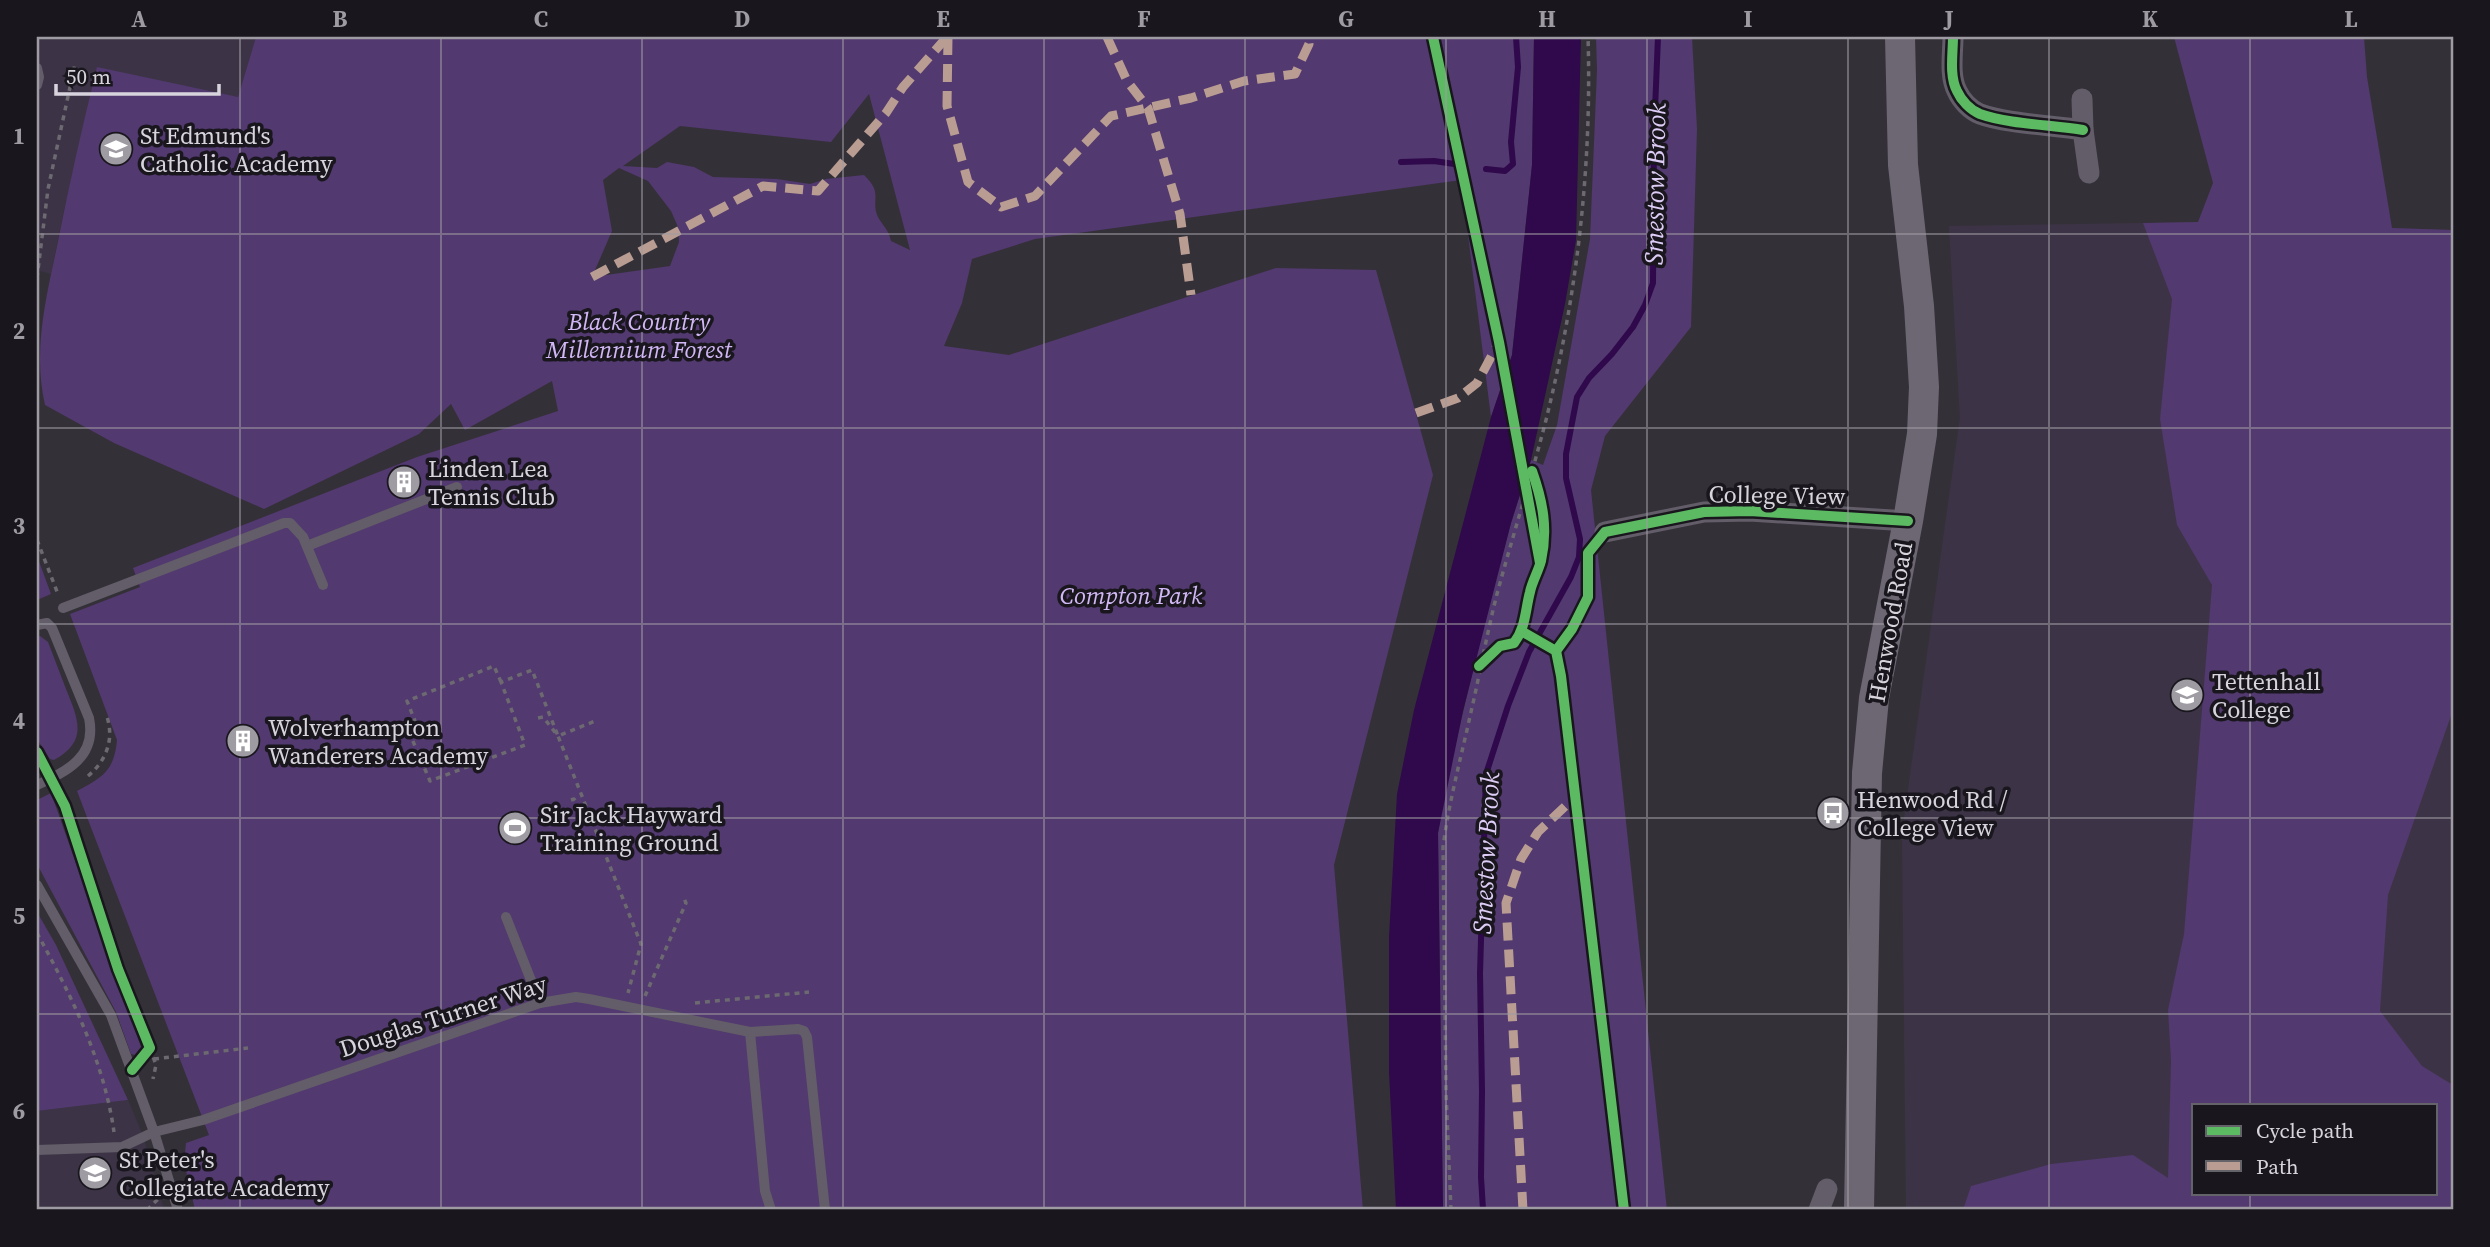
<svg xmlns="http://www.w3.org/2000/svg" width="2490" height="1247" viewBox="0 0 2490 1247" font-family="'Source Serif 4',serif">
	<rect width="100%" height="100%" fill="#343038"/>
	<!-- built -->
	<g fill="#3c3446" fill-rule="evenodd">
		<polygon points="37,37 256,37 238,97 208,93 66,200 51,274 37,270"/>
		<path d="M2199,222L2453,230V1210H1906L1902,833L1960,418L1949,226ZM2194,1105H2436V1193H2194Z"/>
		<polygon points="128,1100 143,1136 164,1210 37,1210 37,1111"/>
	</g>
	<!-- green -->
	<g fill="#52396f" fill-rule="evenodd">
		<path d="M256,37H1534L1532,165L1512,355L1491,417L1461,180L1035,239L972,259L962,303L944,346L1009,355L1276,268L1376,270L1433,475L1334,865L1363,1210H195L184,1162L186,1143L209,1135L77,791C103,777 114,771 117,740L70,614L140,587L133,568L417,457L558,411L552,381L465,430L451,404L419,434L264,509L114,443L45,405C33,353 45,302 56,251C68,189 82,128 97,67L238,97ZM869,94L910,250L891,241C889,230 883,226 878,217C870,199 884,194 864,175L826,179L810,184L777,179L713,177L694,167L667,162L657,168L623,166L680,126L831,142ZM619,168L648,181L671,211L678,227L679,242L670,266L592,277L612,231L603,180Z"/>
		<polygon points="1596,37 1692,37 1697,129 1691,327 1605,436 1591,490 1667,1210 1443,1210 1438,833 1446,784 1486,616 1511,523 1531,460 1543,465 1557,425 1590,239 1597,70"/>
		<path d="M2174,37H2364L2367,77L2392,228L2453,230V710L2388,895L2380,1011L2422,1066L2453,1085V1210H1963L1971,1186L2051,1164L2133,1155L2168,1178L2171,1061L2168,1010L2184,934L2212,585L2177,525L2160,419L2172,299L2143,223L2198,222L2213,183ZM2194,1105H2436V1193H2194Z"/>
		<polygon points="37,556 51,594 37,600"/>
		<path d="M40,636L48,642C54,658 60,673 66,689C78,719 89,741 54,760L50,759L37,739V637Z"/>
		<polygon points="51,793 141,1047 135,1055 131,1054 116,1012 37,864 37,800"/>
		<polygon points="37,912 56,945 128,1100 37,1111"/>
	</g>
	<!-- water -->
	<polygon fill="#2f094b" points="1534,37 1581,37 1576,240 1565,304 1531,460 1511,523 1463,711 1438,833 1443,1210 1396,1210 1389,1072 1389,937 1397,794 1414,710 1491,417 1512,355 1532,165"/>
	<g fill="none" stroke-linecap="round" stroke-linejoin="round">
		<!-- stream -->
		<g stroke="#2f094b" stroke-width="6">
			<polyline points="1401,162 1434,161 1461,165"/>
			<polyline points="1486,169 1505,171 1513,164 1511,142 1518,67 1516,37"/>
			<polyline points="1483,1210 1481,1177 1482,1091 1480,973 1486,774 1508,706 1529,652 1571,577 1579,557 1580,539 1566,478 1566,454 1577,397 1589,378 1612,354 1633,327 1645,305 1653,283 1654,134 1658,37"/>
		</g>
		<!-- path -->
		<g stroke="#6c6971" stroke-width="3.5" stroke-dasharray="5 5" stroke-linecap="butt">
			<polyline points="37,278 48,189 75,64"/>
			<polyline points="37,540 58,594"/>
			<polyline points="501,682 494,666 407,701 415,721 406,725 430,781 525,745 501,682 532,670 558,736 595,721"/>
			<polyline points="538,718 543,717 558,736 641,944 628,993"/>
			<path d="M88,776C107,760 115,738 106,714"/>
			<polyline points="571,800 574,799 589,818"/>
			<path d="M37,933C71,995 104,1061 114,1132"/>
			<polyline points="645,996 686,903 683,896"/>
			<polyline points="695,1003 809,992"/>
			<polyline points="150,1048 156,1065 153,1079"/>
			<polyline points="154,1059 248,1048"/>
			<polyline points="147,1210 159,1198"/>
			<path d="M1451,1210L1446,1091L1443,847C1449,801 1461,758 1471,712C1480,673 1487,633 1497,594C1513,535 1531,478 1546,420C1577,295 1592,166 1588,37"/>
		</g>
		<!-- lane -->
		<g stroke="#625d68" stroke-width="10">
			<polyline points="37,68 39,77 37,85"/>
			<polyline points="307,546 457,487"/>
			<polyline points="63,608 284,523 290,523 303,537 323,585"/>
			<path d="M37,625L47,623L52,628L89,718C97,757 67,771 37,785"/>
			<polyline points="37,885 111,1015 154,1132 178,1210"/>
			<polyline points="506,917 540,1003"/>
			<polyline points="750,1032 765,1191 771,1210"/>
			<polyline points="37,1150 122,1147 154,1132 203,1120 540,1003 576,997 589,999 750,1032 798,1029 804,1031 807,1037 825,1210"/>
		</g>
		<!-- street -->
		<g stroke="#625d68" stroke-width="21">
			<path d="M1953,37C1953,53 1949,76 1957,91C1961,100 1970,110 1980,114C2008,124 2052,125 2083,130"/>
			<polyline points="2082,99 2083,130 2089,173"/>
			<polyline points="1605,532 1704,512 1750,511 1908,521"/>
			<polyline points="1819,1210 1827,1189"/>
		</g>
		<!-- secondary -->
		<polyline stroke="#6d6774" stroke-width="30" points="1859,1210 1867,773 1874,698 1908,521 1922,434 1924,387 1919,306 1903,165 1900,37"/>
		<!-- quiet -->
		<g stroke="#b99d93" stroke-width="9" stroke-dasharray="18 9" stroke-linecap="butt">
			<polyline points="948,37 947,106 968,182 1001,207 1035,196 1111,116 1191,98 1244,81 1295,74 1309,44 1308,37"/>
			<polyline points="1107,37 1127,81 1148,108 1180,214 1191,295"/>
			<polyline points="592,277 763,186 818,191 886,113 903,87 947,37"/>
			<polyline points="1416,413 1458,398 1477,383 1499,342"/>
			<polyline points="1523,1210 1506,903 1521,859 1538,832 1575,797"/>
		</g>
		<defs>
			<g id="cycleway">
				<polyline points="1433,37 1499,342 1540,563"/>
				<path d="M1953,37C1953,53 1949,76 1957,91C1961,100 1970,110 1980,114C2008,124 2052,125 2083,130"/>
				<polyline points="1523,632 1556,651 1561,676 1624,1210"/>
				<polyline points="1556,651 1572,629 1588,597 1588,553 1605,532 1704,512 1750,511 1908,521"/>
				<path d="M1479,666L1500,646L1514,643C1526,627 1525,611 1530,592C1532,582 1538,572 1541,561C1548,529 1543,502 1532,471"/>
				<polyline points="37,752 65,806 118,969 150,1048 132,1070"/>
			</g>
		</defs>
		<!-- cycleway casing -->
		<use href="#cycleway" stroke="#19171d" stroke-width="15"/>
		<!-- cycleway -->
		<use href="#cycleway" stroke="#5cba63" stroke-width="10"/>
	</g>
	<!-- grid -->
	<path fill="none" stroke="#9f9ba3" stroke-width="2" stroke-opacity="0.55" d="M240,37V1210M441,37V1210M642,37V1210M843,37V1210M1044,37V1210M1245,37V1210M1446,37V1210M1647,37V1210M1848,37V1210M2049,37V1210M2250,37V1105M37,234H2453M37,428H2453M37,624H2453M37,818H2453M37,1014H2453M2250,1193V1210"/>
	<!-- icons -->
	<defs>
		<symbol id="school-disc" viewBox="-11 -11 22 22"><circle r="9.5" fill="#9f9ba3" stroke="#19171d"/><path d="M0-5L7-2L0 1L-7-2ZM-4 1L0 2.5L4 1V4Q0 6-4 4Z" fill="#fff"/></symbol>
		<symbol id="building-disc" viewBox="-11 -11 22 22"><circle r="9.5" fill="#9f9ba3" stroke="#19171d"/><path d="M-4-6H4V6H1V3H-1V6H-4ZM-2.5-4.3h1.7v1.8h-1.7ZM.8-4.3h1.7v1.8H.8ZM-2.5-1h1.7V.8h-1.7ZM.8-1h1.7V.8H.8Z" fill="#fff"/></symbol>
		<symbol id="bus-disc" viewBox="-11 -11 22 22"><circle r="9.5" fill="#9f9ba3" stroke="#19171d"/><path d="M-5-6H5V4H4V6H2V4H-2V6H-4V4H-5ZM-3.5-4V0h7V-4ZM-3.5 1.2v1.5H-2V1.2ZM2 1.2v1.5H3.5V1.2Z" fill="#fff"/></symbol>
		<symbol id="stadium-disc" viewBox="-11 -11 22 22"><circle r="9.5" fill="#9f9ba3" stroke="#19171d"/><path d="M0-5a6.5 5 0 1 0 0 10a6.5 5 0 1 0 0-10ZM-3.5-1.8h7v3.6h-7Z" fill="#fff"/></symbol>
	</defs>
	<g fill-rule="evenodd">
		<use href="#school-disc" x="97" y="130" width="38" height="38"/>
		<use href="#building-disc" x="385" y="463" width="38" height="38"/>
		<use href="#school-disc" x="2168" y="676" width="38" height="38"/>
		<use href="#building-disc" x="224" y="722" width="38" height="38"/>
		<use href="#bus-disc" x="1814" y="794" width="38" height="38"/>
		<use href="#stadium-disc" x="496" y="809" width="38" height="38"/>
		<use href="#school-disc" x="76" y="1154" width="38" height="38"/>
	</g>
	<g text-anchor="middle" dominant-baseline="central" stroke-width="7" stroke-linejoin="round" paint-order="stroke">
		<!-- poi labels -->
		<g font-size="24" fill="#d8d4dd" stroke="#19171d" text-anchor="start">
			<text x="140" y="135">St Edmund's<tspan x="140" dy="28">Catholic Academy</tspan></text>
			<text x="428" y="468">Linden Lea<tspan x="428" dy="28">Tennis Club</tspan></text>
			<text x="2212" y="681">Tettenhall<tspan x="2212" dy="28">College</tspan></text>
			<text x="268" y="727">Wolverhampton<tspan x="268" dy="28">Wanderers Academy</tspan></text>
			<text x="1857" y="799">Henwood Rd /<tspan x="1857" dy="28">College View</tspan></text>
			<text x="540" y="814">Sir Jack Hayward<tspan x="540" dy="28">Training Ground</tspan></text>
			<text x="119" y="1159">St Peter's<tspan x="119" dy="28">Collegiate Academy</tspan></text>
		</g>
		<!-- park labels -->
		<g font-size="24" font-style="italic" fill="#d1b7f5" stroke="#19171d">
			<text x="639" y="321">Black Country<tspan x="639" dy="28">Millennium Forest</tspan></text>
			<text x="1131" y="595">Compton Park</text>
		</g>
		<!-- street labels -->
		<g font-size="24" fill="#d8d4dd" stroke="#19171d">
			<text transform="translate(1777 495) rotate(1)">College View</text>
			<text transform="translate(1890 622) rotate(-80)">Henwood Road</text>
			<text transform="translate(443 1016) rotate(-18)">Douglas Turner Way</text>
		</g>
		<!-- water labels -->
		<g font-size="26" font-style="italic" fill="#ddccf5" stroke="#19171d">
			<text transform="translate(1655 184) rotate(-89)">Smestow Brook</text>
			<text transform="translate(1486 853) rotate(-87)">Smestow Brook</text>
		</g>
	</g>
	<!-- border -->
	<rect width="2490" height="1247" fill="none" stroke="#19171d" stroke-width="77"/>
	<!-- legend -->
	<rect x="2192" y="1104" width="245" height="91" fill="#19171d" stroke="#65636a" stroke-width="2"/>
	<rect x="2206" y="1126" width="35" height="10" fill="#5cba63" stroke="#65636a" stroke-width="2"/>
	<text x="2256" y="1138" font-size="21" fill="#d8d4dd">Cycle path</text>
	<rect x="2206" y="1161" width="35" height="10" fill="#b99d93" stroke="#65636a" stroke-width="2"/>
	<text x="2256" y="1174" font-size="21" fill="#d8d4dd">Path</text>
	<!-- scale -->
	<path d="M56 84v10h163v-10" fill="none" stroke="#d8d4dd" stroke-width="3.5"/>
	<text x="66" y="84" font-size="21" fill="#d8d4dd" stroke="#19171d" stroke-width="5" paint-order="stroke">50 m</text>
	<rect x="38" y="38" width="2414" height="1170" fill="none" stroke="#9f9ba3" stroke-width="2.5"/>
	<g font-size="23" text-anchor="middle" font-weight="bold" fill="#9f9ba3">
		<text x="139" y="27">A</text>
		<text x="340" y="27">B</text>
		<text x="541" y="27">C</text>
		<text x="742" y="27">D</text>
		<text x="943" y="27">E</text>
		<text x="1144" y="27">F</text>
		<text x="1346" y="27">G</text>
		<text x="1547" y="27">H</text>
		<text x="1748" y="27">I</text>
		<text x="1949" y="27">J</text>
		<text x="2150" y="27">K</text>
		<text x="2351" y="27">L</text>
		<text x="19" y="144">1</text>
		<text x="19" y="339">2</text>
		<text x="19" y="534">3</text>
		<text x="19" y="729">4</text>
		<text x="19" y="924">5</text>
		<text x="19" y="1119">6</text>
	</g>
</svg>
